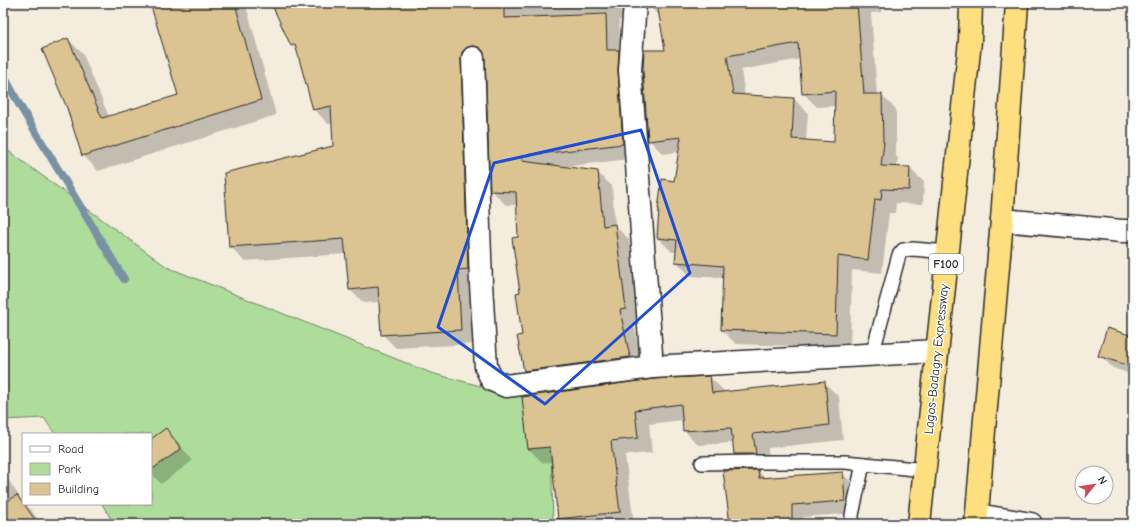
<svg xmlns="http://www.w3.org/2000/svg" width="1136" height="527" viewBox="0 0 1136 527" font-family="'Comic Neue',sans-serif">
	<rect width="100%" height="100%" fill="#f4edde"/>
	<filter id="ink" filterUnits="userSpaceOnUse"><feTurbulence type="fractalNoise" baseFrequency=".025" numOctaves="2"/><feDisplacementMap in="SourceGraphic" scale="8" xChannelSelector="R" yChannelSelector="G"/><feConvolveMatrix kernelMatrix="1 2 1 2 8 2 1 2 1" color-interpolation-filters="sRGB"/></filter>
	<g filter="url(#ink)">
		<!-- green -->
		<polygon fill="#aedc9b" stroke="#6c8463" points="3,147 167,267 431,373 550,404 553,524 114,524 102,504 151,504 151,434 55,434 44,418 3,420"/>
		<!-- shadow -->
		<g fill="#0003" fill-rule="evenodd">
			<polygon points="151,3 244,3 246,5 276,115 98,171 83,155 68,39 83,54 109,117 179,95"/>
			<path d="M275,3H890L880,4L882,12L871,13L877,95H881L896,109V156L898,158L897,167L909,168L924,182L923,204L896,203L895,213H889L882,273L852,270L850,348L736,344L722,330L724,278L690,276L676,261L677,252H672L658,238L675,182L679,152L663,154L649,140L666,51L660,17L648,5L644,6L636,20H619L620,53L633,65L637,158L563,167L597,172L612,186L615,226L629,239L639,323L634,324L643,371L539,385L525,371L517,205H506L491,190L487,60L480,62L475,344L396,348L382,334L380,302L364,303L349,289L346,254L244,261L230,246L334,147L333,123L328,124L314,109L298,52L291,45ZM800,59L803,93L817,107L836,106L835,143L806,141L808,113L794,99L745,96L741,70Z"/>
			<polygon points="1133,337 1133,375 1113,368 1100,355"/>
			<polygon points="710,377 725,392 824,382 839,397 843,440 768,448 770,468 750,469 735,454 734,443 698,445 684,430 683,420 649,424 652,453 625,455 634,524 564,524 559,519 552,462 543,463 528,448"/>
			<polygon points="166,430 178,442 192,461 161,484 151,473 151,441"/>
			<polygon points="758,471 765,478 842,473 854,485 857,513 803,517 804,524 732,524"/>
			<polygon points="3,472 23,502 23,504 25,504 31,510 41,524 3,524"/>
		</g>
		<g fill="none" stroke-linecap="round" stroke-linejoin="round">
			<!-- stream -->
			<polyline stroke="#7891a5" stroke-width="8" points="3,74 20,106 124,279"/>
		</g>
		<!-- building -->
		<g fill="#dcc392" stroke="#2b2b2b" fill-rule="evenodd">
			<polygon points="150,3 235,3 261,100 82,156 67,108 42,49 68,38 102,118 178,95"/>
			<polygon points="271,3 459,3 459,7 504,5 504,18 606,14 607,50 619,50 618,71 623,144 522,156 522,161 598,171 603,226 615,224 626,309 620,310 630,357 524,371 517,336 522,335 516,293 520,292 512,238 518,237 516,192 490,191 485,58 483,51 478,47 472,46 466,48 462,52 461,58 468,269 458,270 461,330 381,335 378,287 349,290 344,239 229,247 224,173 333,146 331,106 313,110 295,44 291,46"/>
			<path d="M657,3H857L864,94H882L883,142H884L881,166L910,167L909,190L882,189L881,200L875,199L868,260L838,256L836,334L721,330L723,266L675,262L677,240L657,238L659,209H658L662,179L674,181L681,137L648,141L643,70L644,50H665ZM798,43L802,94L835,91L834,142L792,139L794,98L733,94L727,56Z"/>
			<polygon points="1107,328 1133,336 1133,367 1098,356"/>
			<polygon points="710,376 712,393 825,381 829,425 753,434 756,454 734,454 731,428 683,431 681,404 635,410 638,438 611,441 620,512 558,519 550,447 528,449 522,397 653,379"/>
			<polygon points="166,428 181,449 151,470 151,439"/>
			<polygon points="758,470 759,478 843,472 845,501 792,505 792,524 730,524 723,471"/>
			<polygon points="17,495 23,504 24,504 38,524 3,524 3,504"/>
		</g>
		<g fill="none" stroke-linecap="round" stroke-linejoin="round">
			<defs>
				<g id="service">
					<polyline points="872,355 899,255 903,250 913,249 947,252"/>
					<polyline points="702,463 759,462 845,462 925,470"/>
					<polyline points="852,524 852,515 863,464"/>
				</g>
				<g id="minor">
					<polyline points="635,3 630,70 652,367"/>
					<polyline points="473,58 481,284 486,367 492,380 506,386 652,367 937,351"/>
					<polyline points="1002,220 1122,231 1133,231"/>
					<polyline points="977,515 1031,524"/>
				</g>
				<g id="trunk">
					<polyline points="919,524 970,41 971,3"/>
					<polyline points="976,524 1002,220 1017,3"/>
				</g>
			</defs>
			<!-- service casing -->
			<use href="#service" stroke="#2b2b2b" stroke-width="16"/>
			<!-- minor casing -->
			<use href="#minor" stroke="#2b2b2b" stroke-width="25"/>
			<!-- trunk casing -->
			<use href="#trunk" stroke="#2b2b2b" stroke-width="25"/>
			<!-- service -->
			<use href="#service" stroke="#fff" stroke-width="13"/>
			<!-- minor -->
			<use href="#minor" stroke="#fff" stroke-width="22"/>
			<!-- trunk -->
			<use href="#trunk" stroke="#fedf80" stroke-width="22"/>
		</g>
	</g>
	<!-- marked area -->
	<path fill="none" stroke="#1d4ed8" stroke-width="3" stroke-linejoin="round" d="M641,130L690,273L545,404L438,327L494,163Z"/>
	<g text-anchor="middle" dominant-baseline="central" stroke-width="3" stroke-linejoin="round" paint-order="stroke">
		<!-- shield labels -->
		<rect fill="#fff" stroke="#6b6b6b" stroke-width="1" x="929" y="254" width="34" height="20" rx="3"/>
		<g font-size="12" font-weight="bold" fill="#2b2b2b">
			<text x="946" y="264">F100</text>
		</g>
		<!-- street labels -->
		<g font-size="13" fill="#2b2b2b" stroke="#fff">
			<text transform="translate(936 359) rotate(-84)">Lagos-Badagry Expressway</text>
		</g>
	</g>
	<!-- margin -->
	<rect width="1136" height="527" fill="none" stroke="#fff" stroke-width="16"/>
	<rect x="8" y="8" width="1120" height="511" fill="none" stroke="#2b2b2b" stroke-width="1.5" filter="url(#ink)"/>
	<!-- legend -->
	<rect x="22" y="433" width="130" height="72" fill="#ffffff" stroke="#aaaaaa"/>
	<rect x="30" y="446" width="20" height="6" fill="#ffffff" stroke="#aaaaaa"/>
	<text x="58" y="453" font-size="12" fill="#2b2b2b">Road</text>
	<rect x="30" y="463" width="20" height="12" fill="#aedc9b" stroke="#aaaaaa"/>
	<text x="58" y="473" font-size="12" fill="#2b2b2b">Park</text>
	<rect x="30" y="483" width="20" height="12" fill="#dcc392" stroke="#aaaaaa"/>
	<text x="58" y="493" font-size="12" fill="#2b2b2b">Building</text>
	<!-- north arrow -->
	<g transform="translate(1094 485) rotate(60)"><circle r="19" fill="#ffffff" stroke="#aaaaaa"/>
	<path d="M0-3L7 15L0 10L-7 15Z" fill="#d1495b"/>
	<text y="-6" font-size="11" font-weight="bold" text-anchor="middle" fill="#2b2b2b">N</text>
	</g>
</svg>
